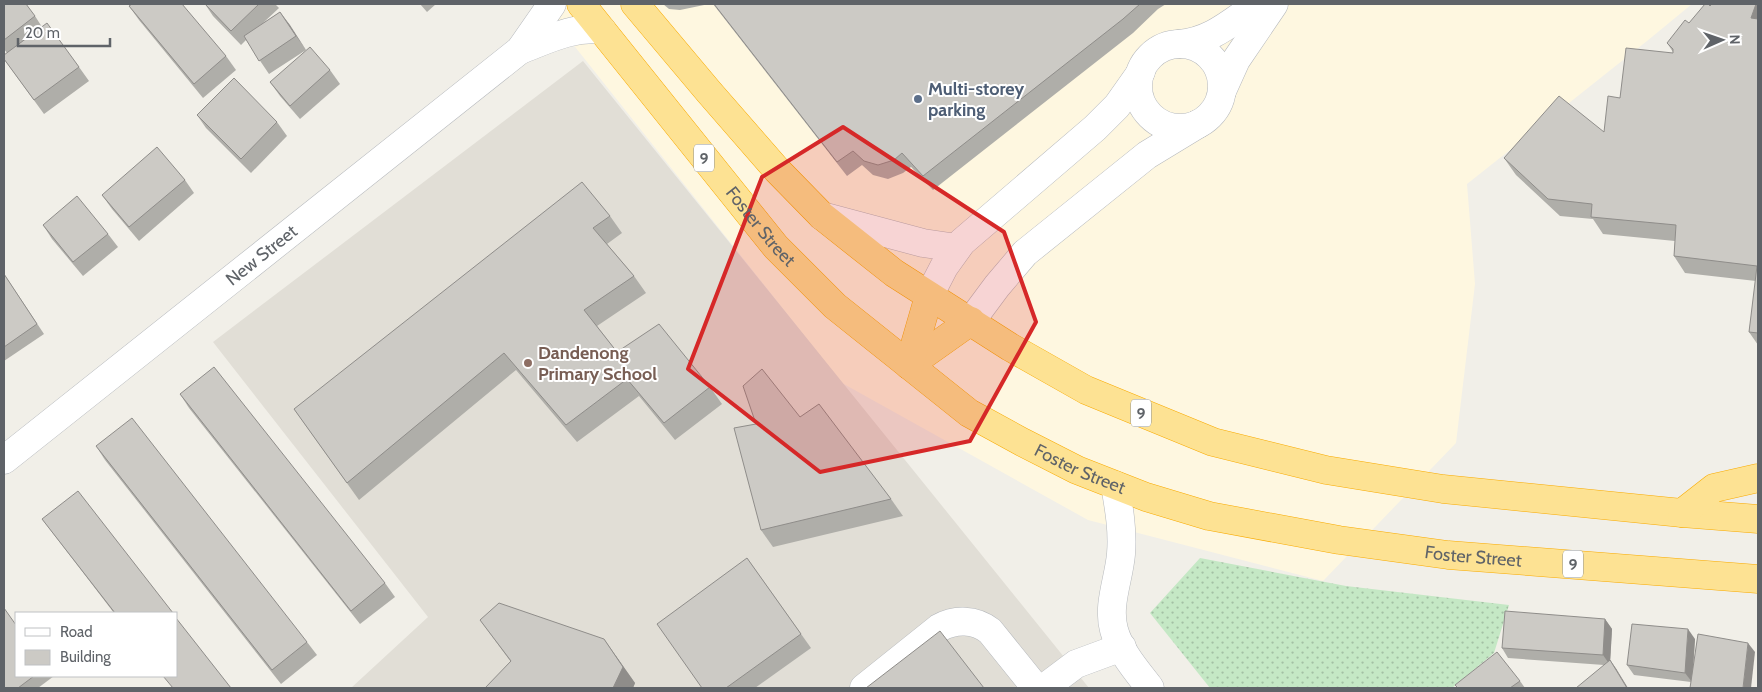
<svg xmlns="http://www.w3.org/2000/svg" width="1762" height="692" viewBox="0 0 1762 692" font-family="Cabin,sans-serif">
	<defs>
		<pattern id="grass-dots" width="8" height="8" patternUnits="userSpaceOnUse" patternTransform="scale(1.25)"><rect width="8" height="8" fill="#c5e8c5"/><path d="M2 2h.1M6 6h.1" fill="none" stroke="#a3c0a4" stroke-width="1.8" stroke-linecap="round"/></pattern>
	</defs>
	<rect width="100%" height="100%" fill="#f1efe8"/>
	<!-- commercial -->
	<polygon fill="#fef7e0" points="541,4 1692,4 1647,41 1467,184 1475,284 1456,443 1323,581 1088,520 842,383"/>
	<!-- education -->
	<polygon fill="#e1ded6" points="583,61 1089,688 351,688 428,617 213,342"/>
	<!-- grass -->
	<polygon fill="url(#grass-dots)" points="1200,558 1346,586 1509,605 1494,653 1452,688 1210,688 1150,613"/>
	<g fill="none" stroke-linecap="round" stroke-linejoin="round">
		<defs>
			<g id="minor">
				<path d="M1179,44C1212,41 1231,22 1258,4"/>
				<circle cx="1180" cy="86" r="42"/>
				<path d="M520,50C547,40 573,26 602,30"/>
				<polyline points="1222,91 1236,60 1274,4"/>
				<polyline points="822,216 923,243 957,248"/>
				<polyline points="929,296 944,267 962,242 1095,128 1117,106 1141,72"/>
				<polyline points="971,321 997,286 1025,253 1147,155 1198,124"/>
				<path id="s1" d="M4,460L520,50L552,4"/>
				<path d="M1115,485C1119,508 1123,531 1121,554C1119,579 1107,605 1114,630C1120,652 1137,671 1150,688"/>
				<path d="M864,688L939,628C955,619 975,619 990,631L1036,688"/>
				<polyline points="1044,688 1076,664 1122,647"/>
			</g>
			<g id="highway">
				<path id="s2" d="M581,4L776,247L835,306L969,413L1022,442L1077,470L1146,497L1209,516L1339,540L1448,555L1758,579"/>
				<polyline points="635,4 709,92 777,170 822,216 894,273 1010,347 1086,390 1213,442 1326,470 1443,489 1682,513 1758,519"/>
				<polyline points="909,365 971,321"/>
				<polyline points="909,365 929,296"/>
				<polyline points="1682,513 1714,488 1758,478"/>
			</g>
		</defs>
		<!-- minor casing -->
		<use href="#minor" stroke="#b5b8bc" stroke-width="29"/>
		<!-- highway casing -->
		<use href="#highway" stroke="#f9ab00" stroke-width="29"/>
		<!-- minor -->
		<use href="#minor" stroke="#fff" stroke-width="28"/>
		<!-- highway -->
		<use href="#highway" stroke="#fde293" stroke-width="28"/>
	</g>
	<!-- wall -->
	<g fill="#afaea9">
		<polygon points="4,4 35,16 42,27 79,67 89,81 44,114 4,59 7,53 4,49"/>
		<polygon points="205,4 275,4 279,8 263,23 280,12 306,50 269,74 246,40 241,45 213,16"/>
		<polygon points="420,4 436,4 427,12"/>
		<polygon points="663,4 709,4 680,10 669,9"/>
		<polygon points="713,4 1166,4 1158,9 1133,33 933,190 911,167 903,173 888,179 873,175 862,165 847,176"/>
		<polygon points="1758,4 1758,345 1749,332 1756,281 1685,273 1674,256 1675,241 1603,234 1593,219 1560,216 1516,175 1504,158 1604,132 1620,98 1673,53 1673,52 1667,43 1689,23"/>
		<polygon points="129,6 226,56 236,70 203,98 139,20"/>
		<polygon points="330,70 340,84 300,119 280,96 270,82"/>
		<polygon points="197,115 277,122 287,136 251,173 206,128"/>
		<polygon points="185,180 194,193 139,241 112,209 102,195"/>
		<polygon points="610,216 622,233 607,244 634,276 646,293 597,326 617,352 710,387 722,404 675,440 639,396 577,442 516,370 359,500 294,409"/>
		<polygon points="43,225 108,234 118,247 83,276 52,239"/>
		<polygon points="4,274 44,334 4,361"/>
		<polygon points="180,394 385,583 395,597 360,624 189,408"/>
		<polygon points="800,417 891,499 903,516 773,547 761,530"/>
		<polygon points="96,446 307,642 317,655 281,684 105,460"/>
		<polygon points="42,519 173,613 114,613"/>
		<polygon points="747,558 811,648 755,688 702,688"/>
		<polygon points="1605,619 1612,629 1610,660 1617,670 1604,665 1508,658 1502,648"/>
		<polygon points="480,620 616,656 635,683 633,688 485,688 511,662"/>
		<polygon points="1695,639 1693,672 1755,652 1691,682 1634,675 1627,665"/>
		<polygon points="16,676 54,676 38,688 4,688"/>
		<polygon points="1520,681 1525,688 1458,688"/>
	</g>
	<!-- shaded-wall -->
	<g fill="#8f8d8a">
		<polygon points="1756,4 1758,4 1758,29 1751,18"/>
		<polygon points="280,12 290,25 306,50 296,36"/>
		<polygon points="1605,619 1612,629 1610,665 1603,655"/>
		<polygon points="1688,629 1695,639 1692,682 1685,673"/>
		<polygon points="604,639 635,683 633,688 613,688"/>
		<polygon points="1748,643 1755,652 1751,688 1743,688"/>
		<polygon points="1610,660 1617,670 1628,688 1627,688"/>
	</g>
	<!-- building -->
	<g fill="#cccac5" stroke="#8f8d8a">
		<polygon points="4,4 26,4 35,16 4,40"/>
		<polygon points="132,4 182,4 226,56 194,84 129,6"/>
		<polygon points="205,4 259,4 231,31"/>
		<polygon points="714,4 1140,4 1123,19 923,176 902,153 894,160 878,165 864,161 853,151 837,162"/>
		<polygon points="1705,4 1708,4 1710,6 1712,4 1756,4 1751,18 1758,19 1758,333 1749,332 1757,266 1674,256 1676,225 1591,217 1592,204 1548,199 1504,158 1559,96 1604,132 1608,96 1620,98 1626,48 1673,53 1673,49 1667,43 1685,20 1689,23"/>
		<polygon points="280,12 296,36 259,61 244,36"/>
		<polygon points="47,23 79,67 34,100 4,59 4,55"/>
		<polygon points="310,47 330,70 290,106 270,82"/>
		<polygon points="234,78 277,122 241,159 197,115"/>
		<polygon points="157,147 185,180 129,227 102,195"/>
		<polygon points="582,182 610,216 593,228 634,276 584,310 617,352 659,324 710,387 664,423 627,379 566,425 504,353 347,483 294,409"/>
		<polygon points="77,196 108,234 73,262 43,225"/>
		<polygon points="4,274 37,324 4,347"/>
		<polygon points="214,367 385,583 351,611 180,394"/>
		<polygon points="762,369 800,417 819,404 891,499 761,530 734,428 756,424 743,386"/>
		<polygon points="132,418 307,642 272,670 96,446"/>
		<polygon points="78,491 173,613 115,613 42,519"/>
		<polygon points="747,558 801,634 726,688 702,688 657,624"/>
		<polygon points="499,603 604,639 623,667 613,688 485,688 511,661 480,620"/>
		<polygon points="4,608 16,625 16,676 34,676 18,688 4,688"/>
		<polygon points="1505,611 1605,619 1603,655 1502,648"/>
		<polygon points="176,618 231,688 173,688 163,676 176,676"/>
		<polygon points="1632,624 1688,629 1685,673 1627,665"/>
		<polygon points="940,631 984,688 866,688"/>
		<polygon points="1698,634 1748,643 1743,688 1690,688"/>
		<polygon points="1497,652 1520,681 1510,688 1458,688 1455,685"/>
		<polygon points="1610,660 1627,688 1576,688"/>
	</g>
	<!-- marked area -->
	<path fill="#d62828" fill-opacity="0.2" stroke="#d62828" stroke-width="4" stroke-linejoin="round" d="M843,127L1004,232L1036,322L970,441L820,472L688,369L762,177Z"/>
	<!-- markers -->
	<circle fill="#5c6f8a" stroke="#fff" stroke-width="2" cx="918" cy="99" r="5"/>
	<circle fill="#8d6e63" stroke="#fff" stroke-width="2" cx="528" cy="363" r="5"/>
	<g text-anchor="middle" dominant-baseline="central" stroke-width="4" stroke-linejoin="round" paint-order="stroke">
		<!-- shield labels -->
		<g fill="#fff" stroke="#8f9295" stroke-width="1">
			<rect x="694" y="144.5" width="20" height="27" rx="4"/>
			<rect x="1131" y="399.5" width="20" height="27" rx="4"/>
			<rect x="1563" y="550.5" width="20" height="27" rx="4"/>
		</g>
		<g font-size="16" font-weight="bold" fill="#5f6368">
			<text x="704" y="158">9</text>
			<text x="1141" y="413">9</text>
			<text x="1573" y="564">9</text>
		</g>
		<!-- service labels -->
		<g font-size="18" font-weight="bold" fill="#4e5e75" stroke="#fff" text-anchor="start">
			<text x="928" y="89">Multi-storey<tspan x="928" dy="21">parking</tspan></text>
		</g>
		<!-- street labels -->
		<g font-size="18" fill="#5f6368" stroke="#fff">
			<text stroke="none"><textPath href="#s2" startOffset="286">Foster Street</textPath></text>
			<text stroke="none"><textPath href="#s1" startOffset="329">New Street</textPath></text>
			<text stroke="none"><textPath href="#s2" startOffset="691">Foster Street</textPath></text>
			<text stroke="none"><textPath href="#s2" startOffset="1096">Foster Street</textPath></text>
		</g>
		<!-- education labels -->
		<g font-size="18" font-weight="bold" fill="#785e54" stroke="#fff" text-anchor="start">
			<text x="538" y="353">Dandenong<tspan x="538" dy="21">Primary School</tspan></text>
		</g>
	</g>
	<!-- border -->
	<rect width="1762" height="692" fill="none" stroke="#5f6368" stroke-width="10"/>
	<!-- legend -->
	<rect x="15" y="612" width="162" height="65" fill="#ffffff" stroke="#bfc1c3"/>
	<rect x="25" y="628" width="25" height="8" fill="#ffffff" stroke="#bfc1c3"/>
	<text x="60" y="637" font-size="15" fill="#5f6368">Road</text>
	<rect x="25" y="650" width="25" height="15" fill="#cccac5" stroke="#bfc1c3"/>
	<text x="60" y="662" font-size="15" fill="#5f6368">Building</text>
	<!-- north arrow -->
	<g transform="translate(1722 40) rotate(88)" stroke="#ffffff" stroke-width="4" paint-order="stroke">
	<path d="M0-4L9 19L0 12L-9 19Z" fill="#5f6368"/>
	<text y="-8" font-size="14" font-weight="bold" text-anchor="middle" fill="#5f6368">N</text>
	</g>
	<!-- scale -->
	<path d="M18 38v8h92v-8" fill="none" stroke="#5f6368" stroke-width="2.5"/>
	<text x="25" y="38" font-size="15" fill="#5f6368" stroke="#ffffff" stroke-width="4" paint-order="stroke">20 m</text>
</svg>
